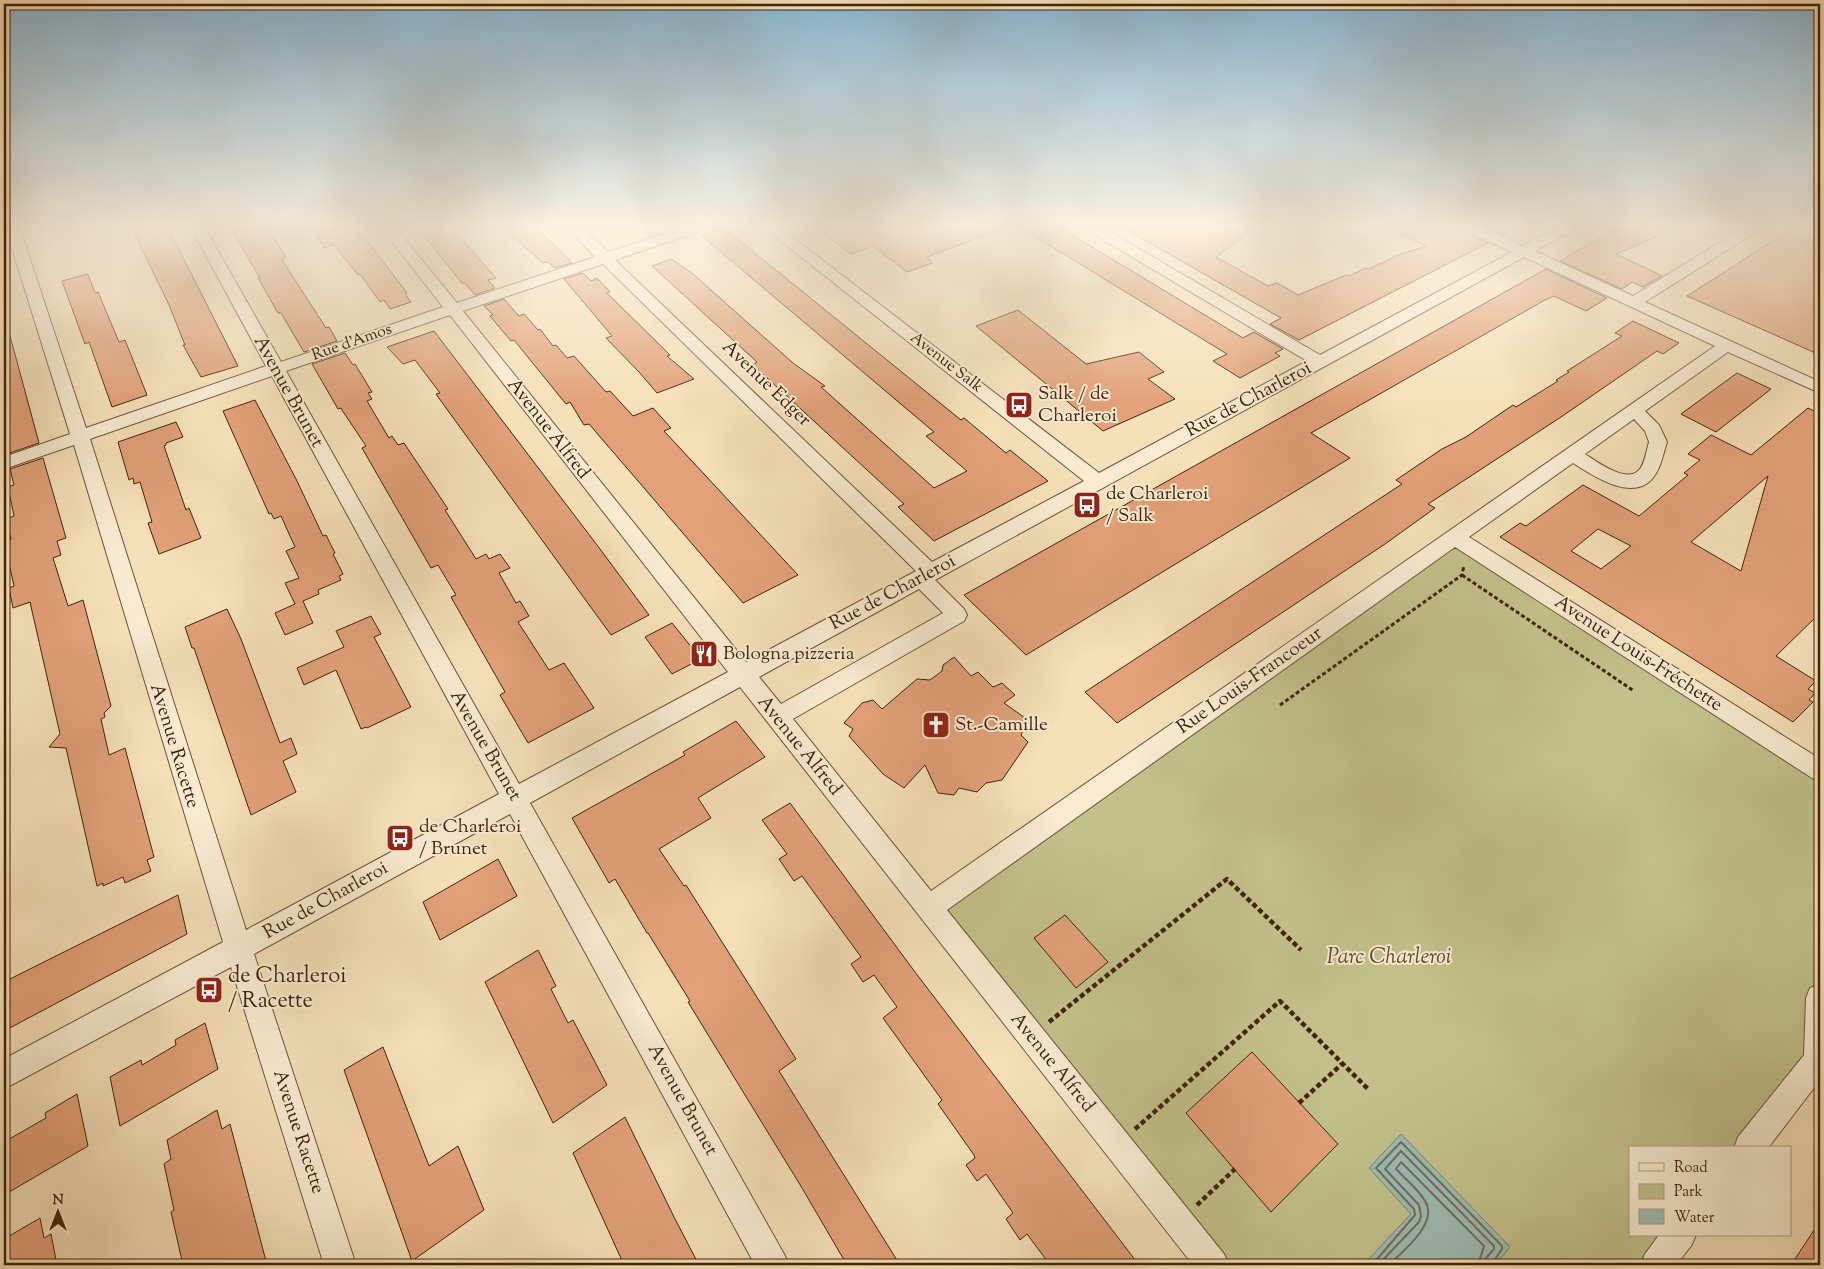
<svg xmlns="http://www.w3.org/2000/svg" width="1824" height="1269" viewBox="0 0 1824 1269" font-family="'Sorts Mill Goudy',serif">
	<rect width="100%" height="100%" fill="#f5e0b9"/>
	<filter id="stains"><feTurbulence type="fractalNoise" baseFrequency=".004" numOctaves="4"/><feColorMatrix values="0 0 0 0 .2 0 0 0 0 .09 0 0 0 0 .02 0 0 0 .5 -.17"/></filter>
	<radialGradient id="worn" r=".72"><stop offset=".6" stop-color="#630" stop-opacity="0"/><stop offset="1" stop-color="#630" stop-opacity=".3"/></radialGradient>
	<!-- green -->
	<polygon fill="#c2c18b" stroke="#82724b" points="1455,537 1820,771 1820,1044 1818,1060 1751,1148 1630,1148 1630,1235 1685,1235 1662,1265 1213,1265 928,908"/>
	<!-- water -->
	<polygon fill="#9dbcb4" stroke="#797f70" points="1401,1134 1510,1247 1495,1265 1369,1265 1366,1262 1411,1214 1369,1168"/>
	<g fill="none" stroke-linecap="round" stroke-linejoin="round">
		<!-- shore -->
		<g stroke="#707060" stroke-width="2">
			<polyline points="1372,1265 1415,1215 1414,1209 1376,1168 1401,1142 1502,1246 1502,1249 1491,1265"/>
			<polyline points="1378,1265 1419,1222 1421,1216 1419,1205 1385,1169 1401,1151 1494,1246 1494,1249 1486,1258 1485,1265"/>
			<path d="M1389,1265C1402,1252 1435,1226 1427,1205C1421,1191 1406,1180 1396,1169L1401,1162L1484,1246L1478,1265"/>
		</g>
	</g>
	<!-- building -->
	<g fill="#e2a178" stroke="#42230b" fill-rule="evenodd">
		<polygon points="131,226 167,226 238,366 201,377 183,345 185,345 169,305"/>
		<polygon points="229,226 259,226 262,231 269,231 286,257 282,260 326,328 329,327 337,341 304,352 281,313 278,313 258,278 260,278"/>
		<polygon points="309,226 356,226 407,293 405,294 411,302 390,309 384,300 380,302 360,274 358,275 334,245 325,248"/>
		<polygon points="416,226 450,226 496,278 488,280 495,288 475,295 465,283 462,283 457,277"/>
		<polygon points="501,226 535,226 572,263 555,268 548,262 543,263"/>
		<polygon points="814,226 856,226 863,231 879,226 1004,226 1004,228 927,257 932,263 907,272 873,246 851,254"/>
		<polygon points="1018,226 1057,226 1243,338 1254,332 1283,349 1275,353 1280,356 1240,378 1213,361 1227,354"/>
		<polygon points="1120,226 1258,226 1216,257 1268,286 1277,283 1298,295 1346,275 1349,276 1366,268 1369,269 1398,255 1426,246 1383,226 1459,226 1462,231 1488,243 1299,340 1270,324 1281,318"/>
		<polygon points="1483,226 1519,226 1503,235"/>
		<polygon points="1632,226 1668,226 1652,235 1656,237 1616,254 1662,276 1643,287 1632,282 1622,289 1560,261 1608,233"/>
		<polygon points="1796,226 1820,226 1820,355 1687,296"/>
		<polygon points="724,228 961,420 964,418 1006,453 1010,450 1048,481 934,541 898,507 904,504 753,365 757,362 652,266 672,259 693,274 793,363 825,386 821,387 934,488 967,471 926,436 934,432 702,236"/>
		<polygon points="1546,269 1607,298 1586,311 1554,296 1545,300 1311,433 1350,458 1026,655 964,595"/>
		<polygon points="583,273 591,281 597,278 610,292 607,293 670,355 667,356 694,379 657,393 639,372 606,338 612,336 564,279"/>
		<polygon points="88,274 95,293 98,292 119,342 125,340 147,395 112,407 89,342 85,344 62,281"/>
		<polygon points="504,299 519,316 524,314 538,330 540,329 553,346 556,345 567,358 574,356 606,392 610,391 633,416 653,408 671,428 664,431 798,575 743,603 589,424 584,425 570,402 566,404 514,340 511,341 490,316 493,315 484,306"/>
		<polygon points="1018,310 1086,364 1139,352 1164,372 1148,379 1175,399 1103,431 976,326"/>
		<polygon points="1633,321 1679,343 1663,354 1657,351 1561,417 1428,504 1435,508 1385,544 1117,723 1085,692 1402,484 1396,480 1442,449 1466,437 1513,405 1516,407 1558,381 1556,380 1569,372 1567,371 1622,336 1615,333"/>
		<polygon points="434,331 597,545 649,615 611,635 454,419 436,394 440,393 415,360 403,364 387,347"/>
		<polygon points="10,336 39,443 7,454 4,439 4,337"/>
		<polygon points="345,353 353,365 355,364 372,392 368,393 372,399 367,401 389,438 392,436 398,445 404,443 448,509 445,510 476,559 486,554 489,559 500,554 510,568 499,573 516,603 520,601 529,616 518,622 549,670 564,663 594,708 528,743 500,695 505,692 451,597 456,595 438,565 431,568 362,448 366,446 342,410 341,408 338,409 312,364"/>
		<polygon points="1737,373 1771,389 1716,432 1681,414"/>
		<polygon points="255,400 297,481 323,536 326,535 335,553 333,554 343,574 339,576 341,580 318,590 319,594 303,601 313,623 285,635 275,613 295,604 285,583 299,578 286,551 295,547 281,516 274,519 271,513 269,514 223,411"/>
		<path d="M1808,408L1820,414V613L1776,656L1816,681L1808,689L1815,693L1809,700L1813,702L1793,722L1500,537L1520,523L1526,526L1583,485L1639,516L1688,475L1684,473L1700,460L1688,454L1711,435L1751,455ZM1768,476L1741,571L1691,542ZM1598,529L1631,546L1601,569L1571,551Z"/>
		<polygon points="176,422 183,437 166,443 166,445 164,446 186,510 189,508 201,538 159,554 148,523 152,522 140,482 134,484 133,478 129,480 118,442"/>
		<polygon points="43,458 66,538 57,541 61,555 53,558 68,606 83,600 111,706 104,713 105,717 101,719 109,755 125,748 154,857 147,860 151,871 125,883 123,877 103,886 103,883 97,886 66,748 49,747 60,734 30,602 13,608 9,588 14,586 4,541 11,539 6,519 14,516 8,487 14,485 10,469"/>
		<polygon points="227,609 241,639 280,743 291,738 297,754 283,761 296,792 251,815 194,648 192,648 185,627"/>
		<polygon points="371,616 381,634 374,637 411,707 367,728 366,727 361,729 336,670 304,685 297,668 344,647 336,631"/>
		<polygon points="672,623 701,659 672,674 645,637"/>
		<polygon points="954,657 971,676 978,672 993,687 1002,683 1015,695 1004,703 1028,720 1021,735 1028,742 1002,780 986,783 977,792 959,788 954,795 938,793 925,765 904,788 883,774 849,736 853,729 844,723 862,703 873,700 882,709 917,679 930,680 942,671 943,665"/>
		<polygon points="736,721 765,757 698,798 711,818 659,849 684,886 686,885 796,1059 779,1071 900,1265 847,1265 802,1188 688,1002 690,1001 648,933 647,933 615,879 609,883 572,818 685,755 683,752"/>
		<polygon points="790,803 915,972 1139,1265 1050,1265 1027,1234 1020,1240 1006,1219 1013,1213 986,1174 977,1181 966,1165 975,1158 974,1155 938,1104 942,1100 883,1018 897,1007 874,975 863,982 851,964 861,957 802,876 794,881 779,859 787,854 762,820"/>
		<polygon points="498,859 517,896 440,940 423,902"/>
		<polygon points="178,895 187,934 4,1031 4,982"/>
		<polygon points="1065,915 1108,962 1076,988 1034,938"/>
		<polygon points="538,950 556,986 551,989 568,1023 573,1020 607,1085 553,1123 485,982"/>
		<polygon points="205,1023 218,1069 120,1126 110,1077 141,1060 142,1065 176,1045 175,1040"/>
		<polygon points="383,1047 429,1166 458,1146 484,1210 412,1261 344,1070"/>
		<polygon points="1252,1052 1338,1144 1271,1212 1186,1113"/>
		<polygon points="77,1094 88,1146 4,1195 4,1142 46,1118 45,1113"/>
		<polygon points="217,1110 222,1129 230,1124 267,1265 183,1265 171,1212 174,1210 164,1164 171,1159 167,1140"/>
		<polygon points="625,1117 675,1219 699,1265 624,1265 573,1153"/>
		<polygon points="40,1218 44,1238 51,1234 57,1265 4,1265 4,1239"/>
		<polygon points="1820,1221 1820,1265 1791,1265"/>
	</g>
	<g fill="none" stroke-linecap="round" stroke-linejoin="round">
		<defs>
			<g id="minor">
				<path d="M5,226H19L86,428L266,366L190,226H204L281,362L443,307L380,226H394L457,303L595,257L565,226H580L608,252L688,226H708L706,229L615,260L932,562L1084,481L762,226H778L1099,473L1307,361L1085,229L1083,226H1100L1320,355L1512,252L1463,229L1461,226H1479L1523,246L1561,226H1578L1576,229L1535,251L1633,296L1746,226H1763L1761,229L1645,302L1820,382V393L1728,352L1645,411L1659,425L1667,442C1663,454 1661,469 1652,479C1631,502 1592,475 1573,463L1469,537L1820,759V781L1812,778L1455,547L947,910L1224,1254L1229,1265H1193L740,687L530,803L784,1254L789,1265H755L510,814L254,954L356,1265H324L231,967L4,1089V1059L223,942L74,445L4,469V457L70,434ZM1524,257L1715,346L931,891L793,719L964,621L967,615L964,609L935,580ZM603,264L916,571L746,662L463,311ZM450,315L728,672L519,784L286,371ZM272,376L499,794L246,930L90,439ZM1634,419L1645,431L1649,442C1646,451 1645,465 1638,471C1625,483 1596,461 1585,454ZM919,589L943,613L781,704L759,677Z"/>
				<polygon points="1820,984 1820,1080 1768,1148 1734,1148 1738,1137 1804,1055 1806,998 1810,988"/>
				<polygon points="1659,1235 1696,1235 1691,1246 1676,1265 1640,1265 1645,1254"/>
			</g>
		</defs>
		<!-- minor casing -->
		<use href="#minor" stroke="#6f5236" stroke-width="2"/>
		<!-- path-far1 -->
		<g stroke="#42230b" stroke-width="3" stroke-dasharray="4 2.5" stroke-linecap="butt">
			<polyline points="1462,575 1634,691"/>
			<polyline points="1280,705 1462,575 1464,565"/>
		</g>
		<!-- path -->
		<g stroke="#42230b" stroke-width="4.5" stroke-dasharray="5 3" stroke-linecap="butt">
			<polyline points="1049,1022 1227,879 1301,950"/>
			<polyline points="1299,1103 1342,1064"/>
			<polyline points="1135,1129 1280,1001 1368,1089"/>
			<polyline points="1197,1205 1235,1169"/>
		</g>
		<!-- minor -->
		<use href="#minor" fill="#f8ebd2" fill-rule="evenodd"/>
	</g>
	<!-- sky -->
	<linearGradient id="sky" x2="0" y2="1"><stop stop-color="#8ab7d3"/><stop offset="0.56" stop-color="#faf1e0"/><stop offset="1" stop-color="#faf1e0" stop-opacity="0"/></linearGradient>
	<rect width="1824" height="404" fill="url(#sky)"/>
	<!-- icons -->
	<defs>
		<symbol id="bus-square" viewBox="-11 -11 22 22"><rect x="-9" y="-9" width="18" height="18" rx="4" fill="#8f2418" stroke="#f8ebd2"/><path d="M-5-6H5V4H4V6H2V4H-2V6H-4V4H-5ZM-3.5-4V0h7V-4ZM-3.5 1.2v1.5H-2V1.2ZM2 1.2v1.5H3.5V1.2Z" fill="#fff"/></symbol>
		<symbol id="restaurant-square" viewBox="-11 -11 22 22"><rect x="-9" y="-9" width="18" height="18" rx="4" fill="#8f2418" stroke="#f8ebd2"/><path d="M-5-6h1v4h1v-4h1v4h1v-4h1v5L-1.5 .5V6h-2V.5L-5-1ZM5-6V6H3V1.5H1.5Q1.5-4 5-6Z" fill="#fff"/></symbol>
		<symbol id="church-square" viewBox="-11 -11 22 22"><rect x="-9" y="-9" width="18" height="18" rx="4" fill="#8f2418" stroke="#f8ebd2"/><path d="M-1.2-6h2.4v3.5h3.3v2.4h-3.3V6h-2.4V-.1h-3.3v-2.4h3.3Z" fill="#fff"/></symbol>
	</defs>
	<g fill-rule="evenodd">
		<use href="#bus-square" x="1003" y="389" width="32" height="32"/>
		<use href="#bus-square" x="1071" y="489" width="32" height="32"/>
		<use href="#restaurant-square" x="688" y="638" width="32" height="32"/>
		<use href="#church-square" x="920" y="709" width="32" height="32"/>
		<use href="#bus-square" x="384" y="822" width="32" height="32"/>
		<use href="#bus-square" x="193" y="974" width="32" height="32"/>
	</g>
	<g text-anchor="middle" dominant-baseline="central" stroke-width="4" stroke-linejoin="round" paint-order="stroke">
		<!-- far-street labels -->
		<g font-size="16" fill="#42230b" stroke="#f8ebd2">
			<text transform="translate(352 343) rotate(-19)">Rue d'Amos</text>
			<text transform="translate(946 363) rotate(38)">Avenue Salk</text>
		</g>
		<!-- street labels -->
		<g font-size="19" fill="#42230b" stroke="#f8ebd2">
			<text transform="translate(766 384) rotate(44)">Avenue Edger</text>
			<text transform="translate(288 392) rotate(61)">Avenue Brunet</text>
			<text transform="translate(1249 400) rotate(-28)">Rue de Charleroi</text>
			<text transform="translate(548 429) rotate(52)">Avenue Alfred</text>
			<text transform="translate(893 593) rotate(-28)">Rue de Charleroi</text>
			<text transform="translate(1638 654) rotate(33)">Avenue Louis-Fréchette</text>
			<text transform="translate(1250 681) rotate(-35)">Rue Louis-Francoeur</text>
			<text transform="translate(174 746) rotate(73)">Avenue Racette</text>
			<text transform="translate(485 746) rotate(60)">Avenue Brunet</text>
			<text transform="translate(799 746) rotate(51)">Avenue Alfred</text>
			<text transform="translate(326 901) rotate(-29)">Rue de Charleroi</text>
			<text transform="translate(1052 1063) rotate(51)">Avenue Alfred</text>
			<text transform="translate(682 1100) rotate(61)">Avenue Brunet</text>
			<text transform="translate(298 1132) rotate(72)">Avenue Racette</text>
		</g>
		<!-- poi labels -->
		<g font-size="19" fill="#42230b" stroke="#f8ebd2" text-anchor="start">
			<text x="1038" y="394">Salk / de<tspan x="1038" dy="22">Charleroi</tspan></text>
			<text x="1106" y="494">de Charleroi<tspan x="1106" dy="22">/ Salk</tspan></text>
			<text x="723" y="654">Bologna pizzeria</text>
			<text x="955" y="725">St.-Camille</text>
			<text x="419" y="827">de Charleroi<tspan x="419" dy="22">/ Brunet</tspan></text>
		</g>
		<!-- near-park labels -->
		<g font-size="22" font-style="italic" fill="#624a2b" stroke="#f8ebd2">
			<text x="1389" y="958">Parc Charleroi</text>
		</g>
		<!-- near-poi labels -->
		<g font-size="22" fill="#42230b" stroke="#f8ebd2" text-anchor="start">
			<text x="228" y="977">de Charleroi<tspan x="228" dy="25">/ Racette</tspan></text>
		</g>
	</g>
	<!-- margin -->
	<rect width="1824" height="1269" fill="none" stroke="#f5e0b9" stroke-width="20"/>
	<rect x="5" y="5" width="1814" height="1259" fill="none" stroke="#42230b" stroke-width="2.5"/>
	<rect x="10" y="10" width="1804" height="1249" fill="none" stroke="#42230b"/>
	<!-- legend -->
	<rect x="1629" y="1146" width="162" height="90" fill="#f8ebd2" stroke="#af9b82"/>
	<rect x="1639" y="1163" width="25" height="8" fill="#f8ebd2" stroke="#af9b82"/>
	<text x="1674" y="1172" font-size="15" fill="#42230b">Road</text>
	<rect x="1639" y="1184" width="25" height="15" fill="#c2c18b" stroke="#af9b82"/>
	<text x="1674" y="1196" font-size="15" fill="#42230b">Park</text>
	<rect x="1639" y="1209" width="25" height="15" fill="#9dbcb4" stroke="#af9b82"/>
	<text x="1674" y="1222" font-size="15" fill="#42230b">Water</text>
	<!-- north arrow -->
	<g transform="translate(58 1212)" stroke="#f8ebd2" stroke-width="4" paint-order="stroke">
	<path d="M0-4L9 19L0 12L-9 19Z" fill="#42230b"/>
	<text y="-8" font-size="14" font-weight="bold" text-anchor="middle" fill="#42230b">N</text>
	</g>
	<rect width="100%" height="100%" filter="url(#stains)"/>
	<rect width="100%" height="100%" fill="url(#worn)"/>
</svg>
